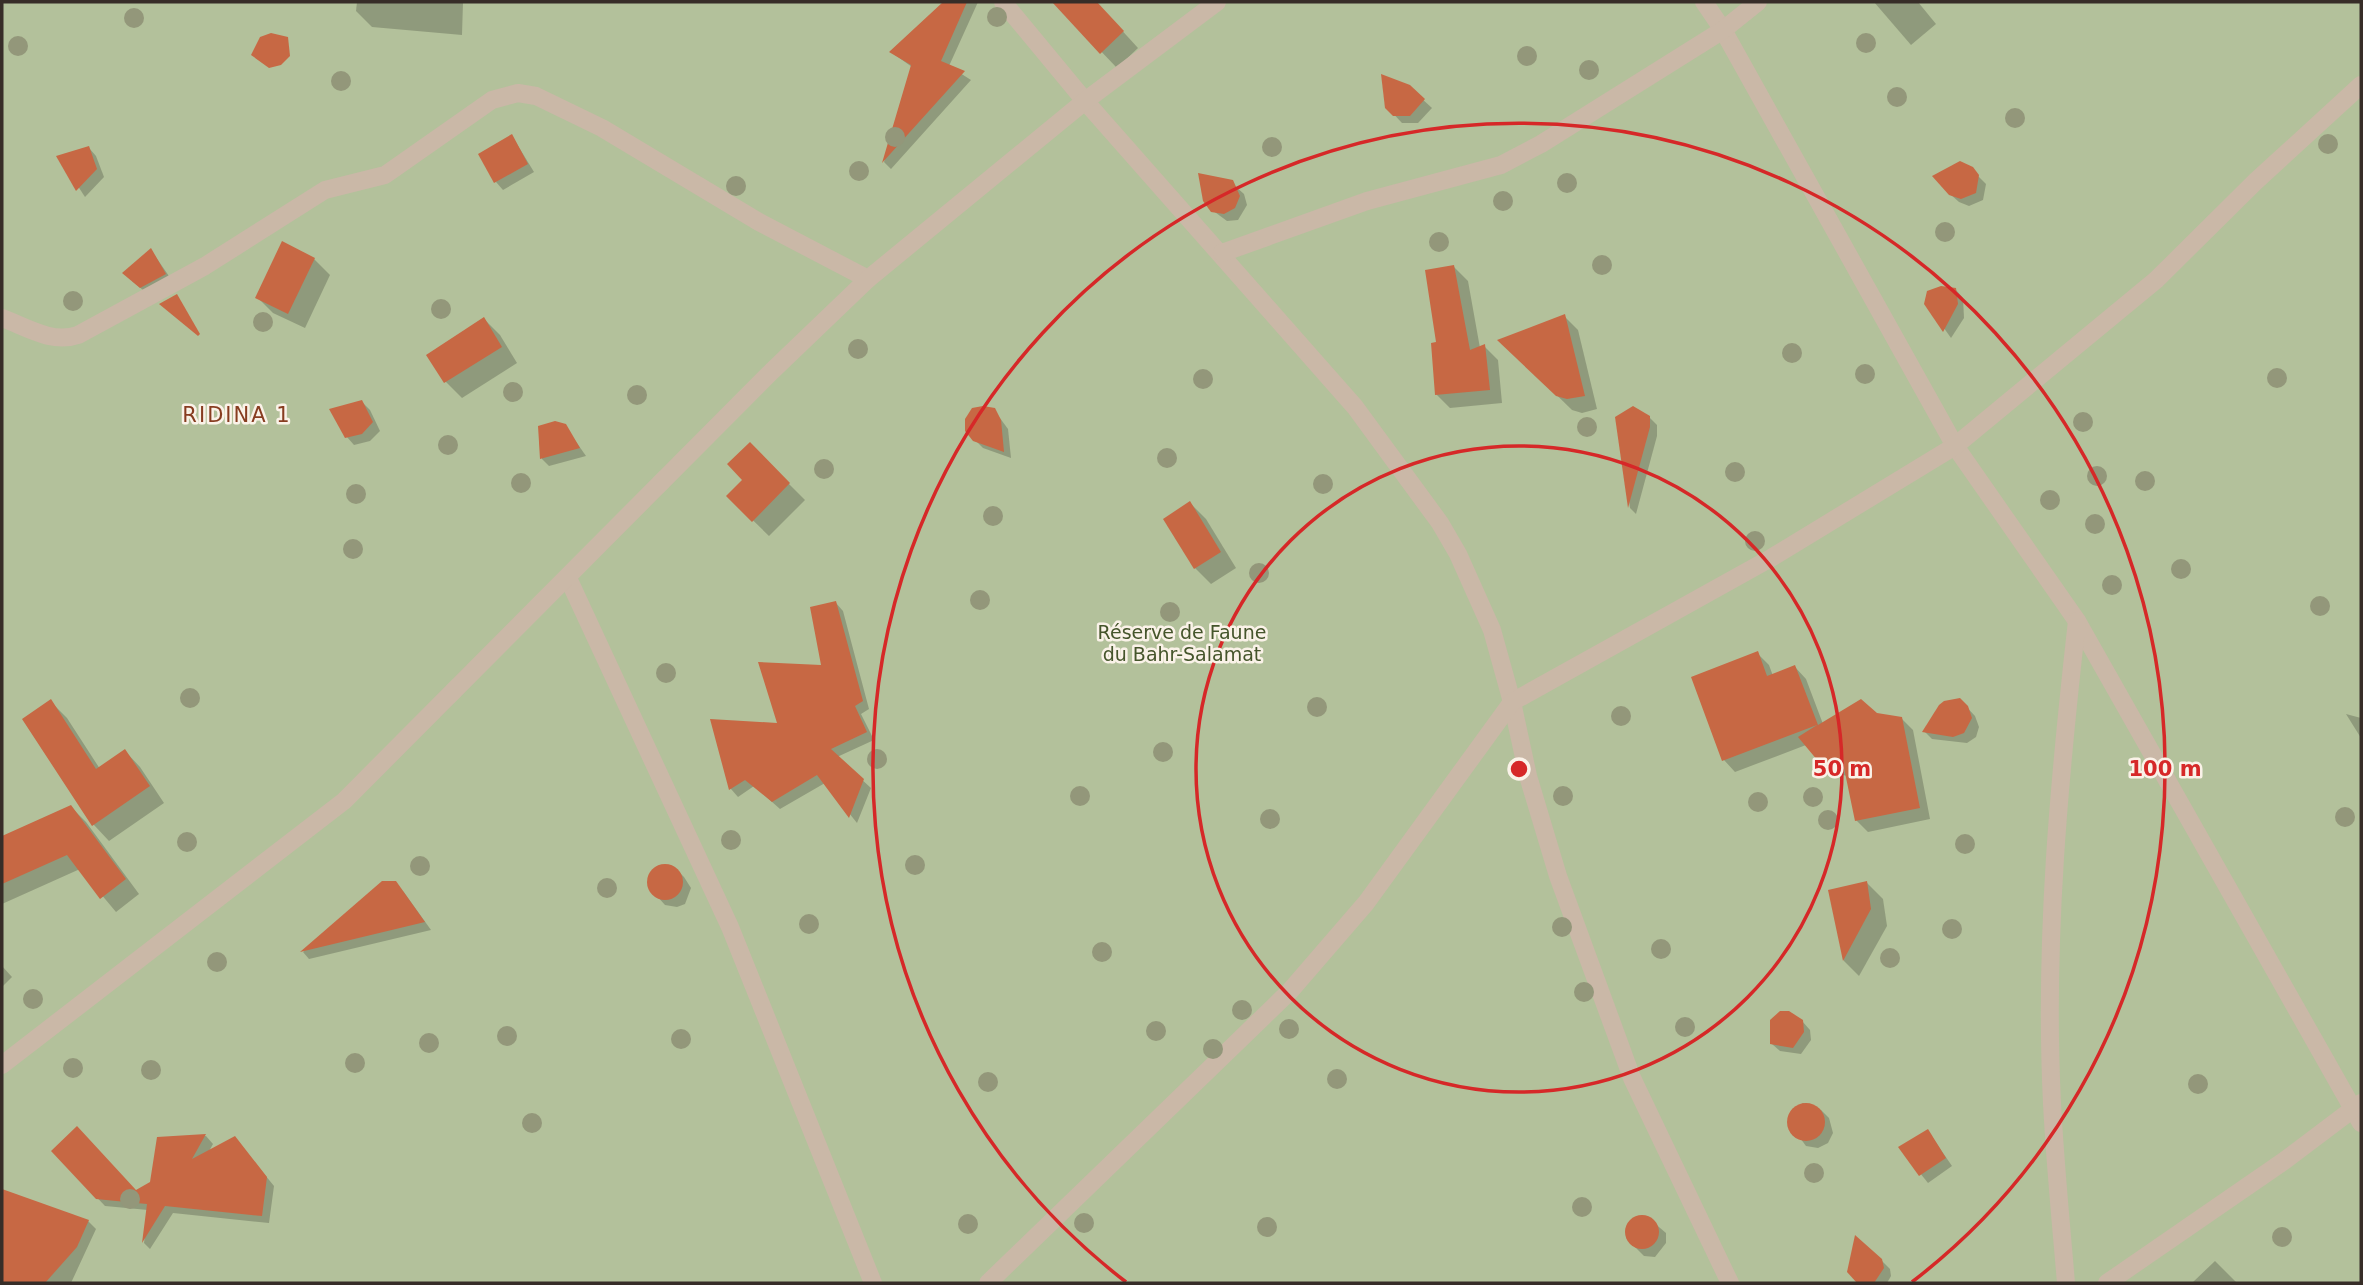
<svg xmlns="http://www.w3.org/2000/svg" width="2363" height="1285" viewBox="0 0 2363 1285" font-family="'DejaVu Sans',sans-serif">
	<rect width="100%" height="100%" fill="#f2e8db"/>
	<!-- green -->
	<rect fill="#b3c19b" x="2" y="2" width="2359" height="1281"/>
	<!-- shadow -->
	<g fill="#0003">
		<polygon points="357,2 463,2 462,35 372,27 356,11"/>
		<polygon points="946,2 978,2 949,66 971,80 891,169 884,162 912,67 891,52"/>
		<polygon points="1054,2 1096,2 1138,48 1117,68"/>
		<polygon points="1874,2 1918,2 1936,24 1911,45"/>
		<polygon points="1409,87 1432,108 1418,123 1402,123 1387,107"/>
		<polygon points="512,136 534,172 503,190 496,182"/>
		<polygon points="89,148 96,156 104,177 85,197 59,157"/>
		<polygon points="1975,173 1986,184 1983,200 1969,206 1959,202 1950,194"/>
		<polygon points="1227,179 1244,194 1247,205 1238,220 1227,221 1208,207"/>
		<polygon points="151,250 173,282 149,295 132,281"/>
		<polygon points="314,259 330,275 305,328 273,313 257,297"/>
		<polygon points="1454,267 1468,281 1480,348 1484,346 1498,360 1502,403 1450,408 1436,394 1438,344"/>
		<polygon points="1956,290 1963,298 1964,318 1951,338 1926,303"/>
		<polygon points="1564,316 1578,330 1597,409 1582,413 1572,410 1500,340"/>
		<polygon points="484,319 500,335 517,363 462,398 446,382 429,355"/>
		<polygon points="362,402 370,410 380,431 370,441 354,445 347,437"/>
		<polygon points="994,410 1008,429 1011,458 983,448 974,439"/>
		<polygon points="1649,417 1657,425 1657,436 1636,514 1630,508 1617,418"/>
		<polygon points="565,426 586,456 549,466 542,459 540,427"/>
		<polygon points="750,445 805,500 769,536 728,496 744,480"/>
		<polygon points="1190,503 1206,519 1236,568 1211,584 1195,568"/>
		<polygon points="836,603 843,611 869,709 861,714 874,740 837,757 871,788 857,823 825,783 780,809 754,786 738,797 731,789 713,721 779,725 824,667"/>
		<polygon points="1757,653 1769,665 1773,676 1795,667 1806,679 1823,724 1876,715 1901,718 1913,730 1930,819 1868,832 1856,820 1847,776 1831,772 1806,745 1735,772 1724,760"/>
		<polygon points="1960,700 1975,716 1979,727 1976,737 1967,743 1932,739 1925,732"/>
		<polygon points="51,702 67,718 100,769 125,751 140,767 164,803 109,841 94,825 24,719"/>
		<polygon points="2346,714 2361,718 2361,738"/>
		<polygon points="71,807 86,822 139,894 116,912 80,869 2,904 2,838"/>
		<polygon points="658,866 676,869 684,877 691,888 685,904 677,907 665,905 648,886 652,872"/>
		<polygon points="382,883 403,891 431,930 309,959 303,952"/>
		<polygon points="1867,883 1883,899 1887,926 1859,976 1844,961 1830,891"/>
		<polygon points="2,966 12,977 2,987"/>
		<polygon points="1802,1021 1810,1030 1811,1040 1801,1054 1780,1051 1772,1044"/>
		<polygon points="1803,1103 1821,1110 1829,1118 1833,1133 1828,1143 1818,1148 1806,1146 1789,1123 1791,1113"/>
		<polygon points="1928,1131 1952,1166 1928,1183 1900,1148"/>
		<polygon points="206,1136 213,1144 208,1153 235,1138 274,1186 269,1223 173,1213 150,1249 144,1243 148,1210 105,1206 53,1151 136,1192 152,1183 158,1139"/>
		<polygon points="2,1194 88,1221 96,1229 71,1283 7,1283 6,1274 2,1269"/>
		<polygon points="1646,1216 1666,1233 1666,1243 1655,1257 1644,1256 1629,1241 1626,1232 1631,1220"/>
		<polygon points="1881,1260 1890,1269 1891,1276 1887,1283 1861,1283 1857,1280"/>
		<polygon points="2215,1261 2237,1283 2192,1283"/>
	</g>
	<!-- building -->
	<g fill="#c76844">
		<polygon points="943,2 967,2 941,61 965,71 882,163 911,65 889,52"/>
		<polygon points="1052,2 1097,2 1124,31 1100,54"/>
		<polygon points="271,33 288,37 290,56 281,65 269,68 251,55 260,37"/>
		<polygon points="1381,74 1410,85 1425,99 1410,116 1393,116 1385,108"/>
		<polygon points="512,134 528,164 494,183 478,154"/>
		<polygon points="89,146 97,169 76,191 56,156"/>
		<polygon points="1960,161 1973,167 1979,175 1976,193 1961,199 1949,195 1932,176"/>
		<polygon points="1198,173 1233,180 1240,196 1235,208 1224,214 1211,212 1203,201"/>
		<polygon points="282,241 315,258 288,314 255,298"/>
		<polygon points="151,248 166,274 140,288 122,273"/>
		<polygon points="1454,265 1470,350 1485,344 1490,390 1435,395 1431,343 1436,342 1425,270"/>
		<polygon points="1941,286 1956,288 1958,304 1943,332 1924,304 1927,291"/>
		<polygon points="177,294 200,334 198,336 159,304"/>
		<polygon points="1565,314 1585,396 1567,399 1556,396 1497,340"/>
		<polygon points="484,317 502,347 444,383 426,355"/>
		<polygon points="362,400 373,422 362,434 345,438 329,409"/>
		<polygon points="983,406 995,408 1001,420 1004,452 973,441 965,431 965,419 972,408"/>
		<polygon points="1633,406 1650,416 1650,427 1628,508 1615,417"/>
		<polygon points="555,421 566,424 580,448 540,459 538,426"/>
		<polygon points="750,442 790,483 752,522 726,496 742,480 727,464"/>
		<polygon points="1190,501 1221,552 1194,569 1163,519"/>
		<polygon points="836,601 863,701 855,706 867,732 831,749 864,779 849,818 817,775 772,802 745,780 729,790 710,719 777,723 758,662 821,665 810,607"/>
		<polygon points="1758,651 1767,676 1795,665 1818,725 1861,699 1877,713 1902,717 1920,808 1855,821 1844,768 1818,761 1798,737 1817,725 1722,761 1691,677"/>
		<polygon points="1960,698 1968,706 1972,718 1964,733 1953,737 1922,732 1939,705 1944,701"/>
		<polygon points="51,699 96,769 125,749 150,786 92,826 22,719"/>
		<polygon points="71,805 126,879 100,899 67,855 2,884 2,836"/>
		<circle cx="665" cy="882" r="18"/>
		<polygon points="382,881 396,881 425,922 300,952"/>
		<polygon points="1867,881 1871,909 1843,961 1828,890"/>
		<polygon points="1780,1011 1789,1011 1803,1020 1804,1032 1793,1048 1770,1044 1770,1020"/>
		<circle cx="1806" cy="1122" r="19"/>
		<polygon points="77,1126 136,1190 150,1182 157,1137 206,1134 192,1159 235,1136 267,1177 262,1216 165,1206 142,1243 147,1204 96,1199 51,1151"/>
		<polygon points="1928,1129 1946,1158 1919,1176 1898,1147"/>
		<polygon points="2,1189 89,1220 77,1247 45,1283 2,1283"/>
		<circle cx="1642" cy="1232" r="17"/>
		<polygon points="1855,1235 1882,1259 1884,1268 1874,1283 1857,1283 1847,1272"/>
	</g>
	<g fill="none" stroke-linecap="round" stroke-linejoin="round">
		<!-- street -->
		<g stroke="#cab8a7" stroke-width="18">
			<polyline points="1003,2 1085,101 1355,407 1440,523 1458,554 1492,630 1512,702 1528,776 1558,876 1632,1078 1730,1283"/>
			<polyline points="1704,2 1723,30 1955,446 2077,621 2361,1123"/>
			<polyline points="1222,253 1367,201 1501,165 1541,144 1723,30 1758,2"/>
			<path d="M2,318C26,327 52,344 78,335L205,266L325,190L385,175L492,100L518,93L536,96L602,128L759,222L868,279"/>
			<polyline points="568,578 730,927 873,1283"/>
			<polyline points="2,1065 344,801 771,372 868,279 1085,101 1217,2"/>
			<polyline points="988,1283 1290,991 1366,903 1512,702 1771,558 1955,446 2156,280 2256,181 2361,85"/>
			<path d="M2066,1283C2061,1223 2055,1163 2052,1103C2044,942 2059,781 2077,621"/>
			<polyline points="2107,1283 2284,1161 2361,1103"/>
		</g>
	</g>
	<!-- trees -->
	<g fill="#93977a">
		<circle cx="997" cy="17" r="10"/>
		<circle cx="134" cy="18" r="10"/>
		<circle cx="1866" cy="43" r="10"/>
		<circle cx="18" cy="46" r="10"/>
		<circle cx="1527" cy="56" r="10"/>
		<circle cx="1589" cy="70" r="10"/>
		<circle cx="341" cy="81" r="10"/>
		<circle cx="1897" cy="97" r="10"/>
		<circle cx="2015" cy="118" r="10"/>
		<circle cx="895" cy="137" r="10"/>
		<circle cx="2328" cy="144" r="10"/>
		<circle cx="1272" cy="147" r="10"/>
		<circle cx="859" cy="171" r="10"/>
		<circle cx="1567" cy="183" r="10"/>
		<circle cx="736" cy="186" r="10"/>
		<circle cx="1503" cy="201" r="10"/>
		<circle cx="1945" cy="232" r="10"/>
		<circle cx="1439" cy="242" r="10"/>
		<circle cx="1602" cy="265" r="10"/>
		<circle cx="73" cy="301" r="10"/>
		<circle cx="441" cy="309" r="10"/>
		<circle cx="263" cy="322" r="10"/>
		<circle cx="858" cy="349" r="10"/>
		<circle cx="1792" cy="353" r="10"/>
		<circle cx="1865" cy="374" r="10"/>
		<circle cx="2277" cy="378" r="10"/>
		<circle cx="1203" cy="379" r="10"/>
		<circle cx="513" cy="392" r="10"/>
		<circle cx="637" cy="395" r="10"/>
		<circle cx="2083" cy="422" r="10"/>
		<circle cx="1587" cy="427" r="10"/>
		<circle cx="448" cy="445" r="10"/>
		<circle cx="1167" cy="458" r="10"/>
		<circle cx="824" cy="469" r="10"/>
		<circle cx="1735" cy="472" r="10"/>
		<circle cx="2097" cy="476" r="10"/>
		<circle cx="2145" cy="481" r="10"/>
		<circle cx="521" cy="483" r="10"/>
		<circle cx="1323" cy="484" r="10"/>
		<circle cx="356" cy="494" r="10"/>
		<circle cx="2050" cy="500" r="10"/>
		<circle cx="993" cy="516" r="10"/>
		<circle cx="2095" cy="524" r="10"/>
		<circle cx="1755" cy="541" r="10"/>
		<circle cx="353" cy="549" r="10"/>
		<circle cx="2181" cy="569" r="10"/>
		<circle cx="1259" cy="573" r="10"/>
		<circle cx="2112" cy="585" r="10"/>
		<circle cx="980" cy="600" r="10"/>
		<circle cx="2320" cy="606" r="10"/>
		<circle cx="1170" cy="612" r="10"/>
		<circle cx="666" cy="673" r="10"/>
		<circle cx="190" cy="698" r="10"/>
		<circle cx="1317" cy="707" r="10"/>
		<circle cx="1621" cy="716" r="10"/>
		<circle cx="1163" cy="752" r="10"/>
		<circle cx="877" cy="759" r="10"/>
		<circle cx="1080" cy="796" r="10"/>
		<circle cx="1563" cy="796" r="10"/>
		<circle cx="1813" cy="797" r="10"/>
		<circle cx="1758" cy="802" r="10"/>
		<circle cx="2345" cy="817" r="10"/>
		<circle cx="1270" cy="819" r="10"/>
		<circle cx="1828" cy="820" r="10"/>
		<circle cx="731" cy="840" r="10"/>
		<circle cx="187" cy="842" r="10"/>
		<circle cx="1965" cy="844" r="10"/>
		<circle cx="915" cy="865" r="10"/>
		<circle cx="420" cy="866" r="10"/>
		<circle cx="607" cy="888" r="10"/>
		<circle cx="809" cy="924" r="10"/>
		<circle cx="1562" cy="927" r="10"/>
		<circle cx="1952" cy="929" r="10"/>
		<circle cx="1661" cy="949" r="10"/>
		<circle cx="1102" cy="952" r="10"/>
		<circle cx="1890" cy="958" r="10"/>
		<circle cx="217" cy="962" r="10"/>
		<circle cx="1584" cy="992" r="10"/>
		<circle cx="33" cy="999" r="10"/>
		<circle cx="1242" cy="1010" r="10"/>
		<circle cx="1685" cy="1027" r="10"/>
		<circle cx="1289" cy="1029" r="10"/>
		<circle cx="1156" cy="1031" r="10"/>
		<circle cx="507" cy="1036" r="10"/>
		<circle cx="681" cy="1039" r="10"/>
		<circle cx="429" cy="1043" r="10"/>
		<circle cx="1213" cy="1049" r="10"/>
		<circle cx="355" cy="1063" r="10"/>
		<circle cx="73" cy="1068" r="10"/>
		<circle cx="151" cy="1070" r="10"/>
		<circle cx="1337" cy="1079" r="10"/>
		<circle cx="988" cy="1082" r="10"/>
		<circle cx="2198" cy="1084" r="10"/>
		<circle cx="532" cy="1123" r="10"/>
		<circle cx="1814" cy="1173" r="10"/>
		<circle cx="130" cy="1199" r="10"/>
		<circle cx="1582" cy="1207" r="10"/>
		<circle cx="1084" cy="1223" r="10"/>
		<circle cx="968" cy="1224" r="10"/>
		<circle cx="1267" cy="1227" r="10"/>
		<circle cx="2282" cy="1237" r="10"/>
	</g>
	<!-- distance rings -->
	<g fill="none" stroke="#d62828" stroke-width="3.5">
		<circle cx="1519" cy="769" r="323"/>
		<path d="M1126 1282A646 646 0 1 1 1912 1282"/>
	</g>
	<g text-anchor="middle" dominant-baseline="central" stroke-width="5" stroke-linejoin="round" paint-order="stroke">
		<!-- park labels -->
		<g font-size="19" fill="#45552b" stroke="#faf2e8">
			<text x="1182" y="632">Réserve de Faune<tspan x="1182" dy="22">du Bahr-Salamat</tspan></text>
		</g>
		<!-- neighbourhood labels -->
		<g font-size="21" letter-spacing="2" fill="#873c20" stroke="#faf2e8">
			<text x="237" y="415">RIDINA 1</text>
		</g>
	</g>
	<circle cx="1519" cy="769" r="10" fill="#d62828" stroke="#faf2e8" stroke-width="3.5"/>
	<g font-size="21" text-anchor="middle" font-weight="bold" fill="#d62828" stroke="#faf2e8" stroke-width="5" stroke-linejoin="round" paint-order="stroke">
		<text x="1842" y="776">50 m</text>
		<text x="2165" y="776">100 m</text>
	</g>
	<!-- border -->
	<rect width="2363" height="1285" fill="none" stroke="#372d28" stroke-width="7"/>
</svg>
